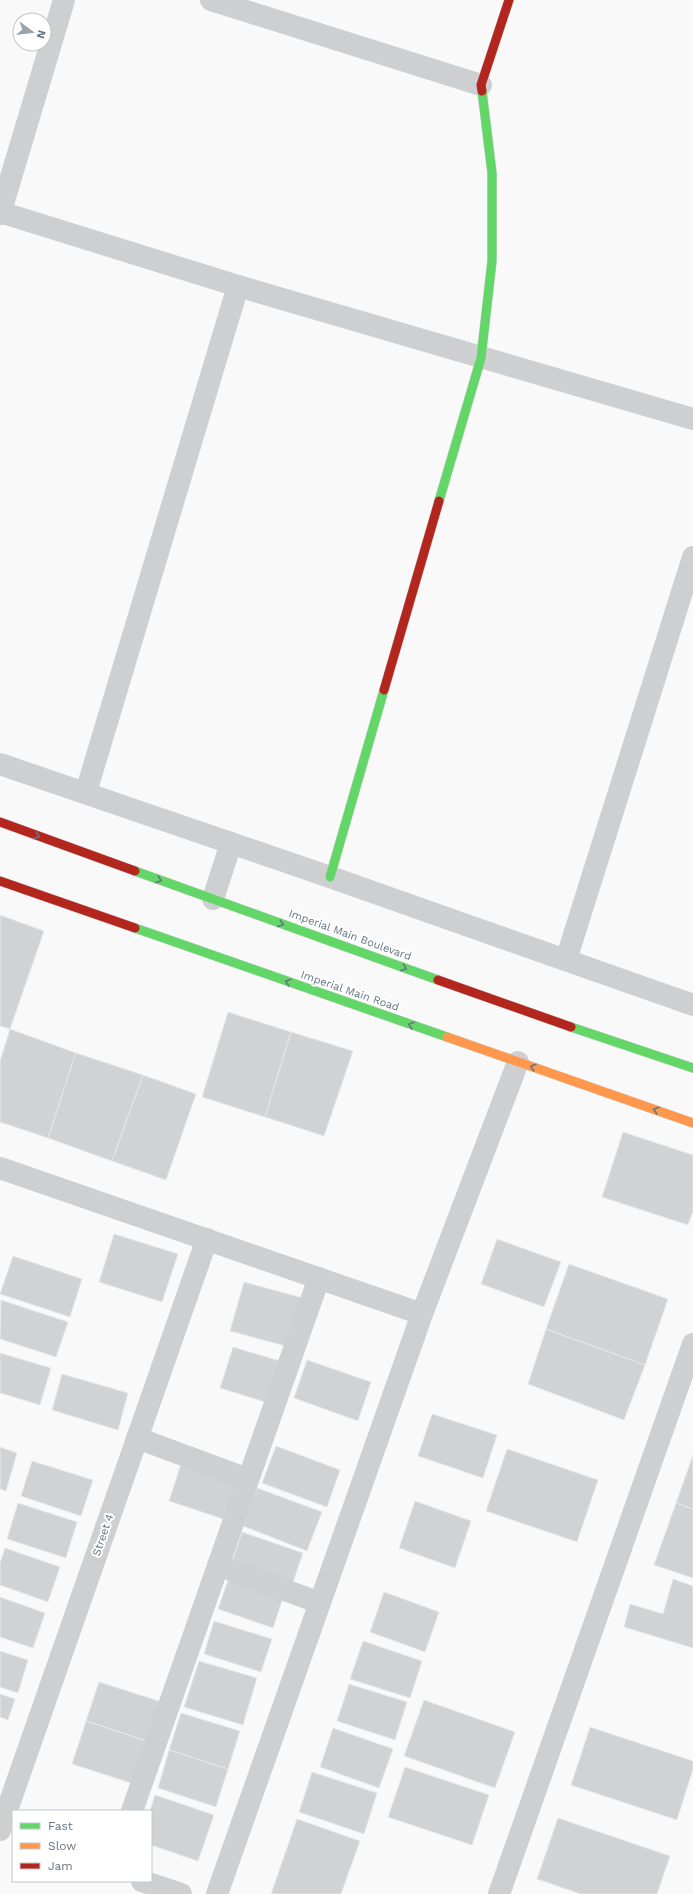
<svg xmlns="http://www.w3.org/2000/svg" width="693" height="1894" viewBox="0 0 693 1894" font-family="'Work Sans',sans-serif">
	<rect width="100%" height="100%" fill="#f9f9f9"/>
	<!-- building -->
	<g fill="#d0d2d3" stroke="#e8e8e8">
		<polygon points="0,915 44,931 10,1029 0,1026"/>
		<polygon points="228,1012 291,1032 265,1117 202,1097"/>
		<polygon points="10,1029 76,1053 48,1138 0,1122 0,1061"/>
		<polygon points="291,1032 353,1051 324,1136 265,1117"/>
		<polygon points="76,1053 143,1075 112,1161 48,1138"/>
		<polygon points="143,1075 196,1094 166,1180 112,1161"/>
		<polygon points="623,1132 693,1155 693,1211 688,1225 602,1197"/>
		<polygon points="114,1234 178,1254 162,1302 99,1282"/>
		<polygon points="497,1239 561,1262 544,1307 481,1284"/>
		<polygon points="13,1256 82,1279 70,1317 0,1294"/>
		<polygon points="569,1264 668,1299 645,1365 546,1329"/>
		<polygon points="244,1282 303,1298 289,1347 230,1331"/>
		<polygon points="1,1300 68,1322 56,1357 0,1339"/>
		<polygon points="546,1329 645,1365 624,1420 528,1384"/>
		<polygon points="233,1347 280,1361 268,1403 220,1388"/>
		<polygon points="0,1353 51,1368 40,1405 0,1393"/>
		<polygon points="307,1360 371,1382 358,1421 294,1398"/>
		<polygon points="62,1374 128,1393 118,1430 52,1410"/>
		<polygon points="432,1414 497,1435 483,1478 418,1456"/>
		<polygon points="276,1446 340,1470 327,1507 262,1483"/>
		<polygon points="0,1447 17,1453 6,1491 0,1489"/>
		<polygon points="507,1449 598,1480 577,1542 486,1511"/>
		<polygon points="693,1455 693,1509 676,1503"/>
		<polygon points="32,1461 93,1480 81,1516 21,1496"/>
		<polygon points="182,1461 239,1481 226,1520 169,1501"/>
		<polygon points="257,1488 322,1512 307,1551 243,1526"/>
		<polygon points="415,1501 471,1521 455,1568 399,1548"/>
		<polygon points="18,1503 77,1522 66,1558 7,1539"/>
		<polygon points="676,1503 693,1509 693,1578 654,1565"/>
		<polygon points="242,1532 303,1553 292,1585 231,1564"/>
		<polygon points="5,1548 60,1567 48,1602 0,1585 0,1563"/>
		<polygon points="229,1577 284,1595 273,1628 218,1609"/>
		<polygon points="673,1579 693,1586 693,1648 624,1627 630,1604 663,1614"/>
		<polygon points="384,1592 439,1612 425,1652 370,1632"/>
		<polygon points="0,1597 45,1613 33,1648 0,1637"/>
		<polygon points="214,1621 272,1639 261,1672 204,1654"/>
		<polygon points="363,1641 422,1661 410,1698 350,1679"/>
		<polygon points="0,1651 28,1660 18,1693 0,1687"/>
		<polygon points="199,1661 257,1678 243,1725 184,1707"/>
		<polygon points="99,1682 162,1702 149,1742 86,1721"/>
		<polygon points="349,1684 407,1702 395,1740 337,1721"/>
		<polygon points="0,1694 15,1699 8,1720 0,1717"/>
		<polygon points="424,1700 515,1732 495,1788 404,1756"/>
		<polygon points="181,1713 240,1731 228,1769 169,1750"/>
		<polygon points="86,1721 149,1742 134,1784 72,1764"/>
		<polygon points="590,1727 693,1761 693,1769 677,1820 571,1785"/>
		<polygon points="333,1728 393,1749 379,1788 320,1767"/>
		<polygon points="169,1750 228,1769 216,1807 158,1788"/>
		<polygon points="405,1767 489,1795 472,1845 388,1817"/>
		<polygon points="312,1772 377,1793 364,1834 299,1812"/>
		<polygon points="155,1795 214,1815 198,1861 151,1845 150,1811"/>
		<polygon points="558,1818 670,1856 657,1894 581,1894 537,1879"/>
		<polygon points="297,1819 360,1841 341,1894 271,1894"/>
	</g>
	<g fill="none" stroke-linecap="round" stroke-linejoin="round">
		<defs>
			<g id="fast">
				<polyline points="439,501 481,358 492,261 492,173 482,91"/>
				<polyline points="135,871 438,980"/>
				<polyline points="330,877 384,690"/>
				<polyline points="135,928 447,1037"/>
				<polyline points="571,1027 693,1068"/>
			</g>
			<polyline id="slow" points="447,1037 693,1123"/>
			<g id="jam">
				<polyline points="482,91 481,85 509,0"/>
				<polyline points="384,690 439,501"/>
				<polyline points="0,822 135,871"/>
				<polyline points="0,881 135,928"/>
				<polyline points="438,980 571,1027"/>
			</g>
		</defs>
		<!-- fast casing -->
		<use href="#fast" stroke="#d5d6d7" stroke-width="10"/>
		<!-- slow casing -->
		<use href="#slow" stroke="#d5d6d7" stroke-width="10"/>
		<!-- jam casing -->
		<use href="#jam" stroke="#d5d6d7" stroke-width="10"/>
		<!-- street -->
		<g stroke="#cecfd0" stroke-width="22">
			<polyline points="211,0 481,85"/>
			<polyline points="0,212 238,286 693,419"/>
			<polyline points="0,214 64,0"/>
			<polyline points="0,764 330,877 693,1005"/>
			<polyline points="86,792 238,286"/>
			<polyline points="213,899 231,843"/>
			<polyline points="566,960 693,557"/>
			<polyline points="0,1168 422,1314"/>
			<polyline points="137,1438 248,1479"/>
			<polyline points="218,1565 320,1603"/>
			<polyline points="132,1811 319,1278"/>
			<polyline points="0,1830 207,1239"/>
			<polyline points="142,1881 181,1894"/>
			<polyline points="217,1894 422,1314 518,1062"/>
			<polyline points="499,1894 693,1344"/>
		</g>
		<!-- fast -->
		<use href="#fast" stroke="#63d668" stroke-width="9"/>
		<!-- slow -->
		<use href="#slow" stroke="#ff974d" stroke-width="9"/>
		<!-- jam -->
		<use href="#jam" stroke="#b3261e" stroke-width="9"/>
	</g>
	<!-- one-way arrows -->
	<defs><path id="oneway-chevron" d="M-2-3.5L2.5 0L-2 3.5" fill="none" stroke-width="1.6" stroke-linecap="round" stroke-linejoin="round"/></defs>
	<g stroke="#657683">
		<use href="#oneway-chevron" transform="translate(37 836) rotate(20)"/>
		<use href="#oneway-chevron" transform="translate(159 880) rotate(20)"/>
		<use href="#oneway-chevron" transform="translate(281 924) rotate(20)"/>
		<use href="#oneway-chevron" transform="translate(404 968) rotate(20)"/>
		<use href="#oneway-chevron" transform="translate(288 982) rotate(-161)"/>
		<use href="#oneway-chevron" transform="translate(411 1025) rotate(-161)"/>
		<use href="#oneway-chevron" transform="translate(533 1067) rotate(-161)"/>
		<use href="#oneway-chevron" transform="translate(656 1110) rotate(-161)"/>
	</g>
	<g text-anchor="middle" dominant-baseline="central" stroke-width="4" stroke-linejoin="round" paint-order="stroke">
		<!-- street labels -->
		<g font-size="11" fill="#657683" stroke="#fff">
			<text transform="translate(350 935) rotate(20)">Imperial Main Boulevard</text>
			<text transform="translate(350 991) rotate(19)">Imperial Main Road</text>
			<text transform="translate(103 1535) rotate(-71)">Street 4</text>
		</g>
	</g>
	<!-- legend -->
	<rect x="12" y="1810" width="140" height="72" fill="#ffffff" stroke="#c1c8cd"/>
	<rect x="20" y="1823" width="20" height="6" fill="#63d668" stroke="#c1c8cd"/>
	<text x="48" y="1830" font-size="12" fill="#657683">Fast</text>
	<rect x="20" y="1843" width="20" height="6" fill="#ff974d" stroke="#c1c8cd"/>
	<text x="48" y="1850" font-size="12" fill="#657683">Slow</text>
	<rect x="20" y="1863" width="20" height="6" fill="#b3261e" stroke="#c1c8cd"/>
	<text x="48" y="1870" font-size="12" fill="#657683">Jam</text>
	<!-- north arrow -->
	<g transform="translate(32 32) rotate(105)"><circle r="19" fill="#ffffff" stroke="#c1c8cd"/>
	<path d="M0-3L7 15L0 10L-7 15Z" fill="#99a4ac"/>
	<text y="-6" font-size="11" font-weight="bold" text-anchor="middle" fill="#657683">N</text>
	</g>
</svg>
